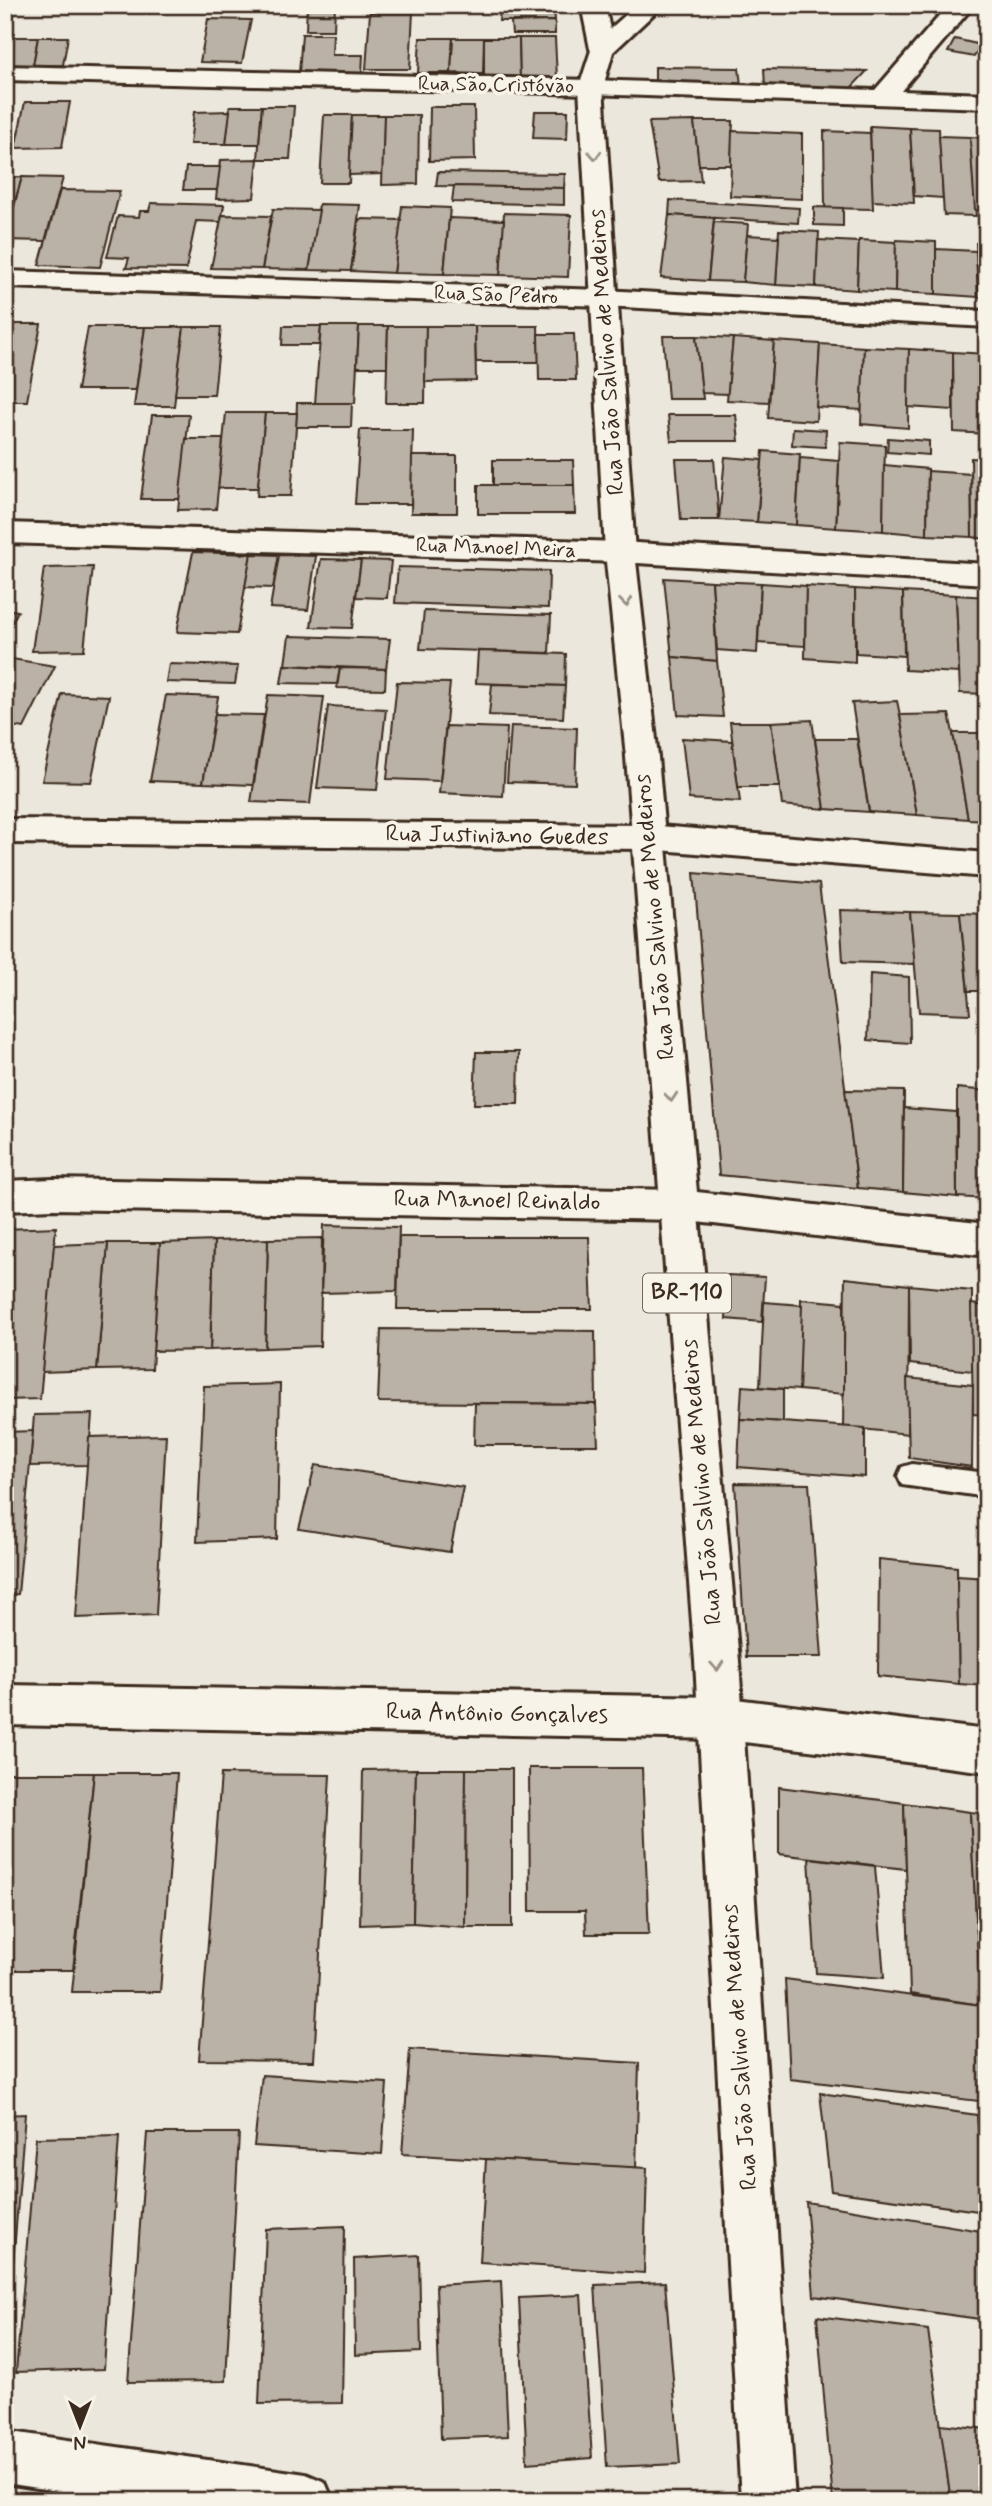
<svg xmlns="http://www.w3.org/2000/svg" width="992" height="2506" viewBox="0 0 992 2506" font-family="Mynerve,sans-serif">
	<rect width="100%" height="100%" fill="#ece7dc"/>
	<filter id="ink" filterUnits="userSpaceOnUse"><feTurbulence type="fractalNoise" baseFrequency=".0143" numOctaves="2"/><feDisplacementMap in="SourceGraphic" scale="14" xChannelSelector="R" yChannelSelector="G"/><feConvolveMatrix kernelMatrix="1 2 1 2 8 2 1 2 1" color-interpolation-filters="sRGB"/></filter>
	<g filter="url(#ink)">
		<!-- building -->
		<g fill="#bab2a7" stroke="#3b2a1e" stroke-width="2">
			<polygon points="307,5 335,5 334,30 306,30"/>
			<rect x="368" y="5" width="56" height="4"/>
			<polygon points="500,5 554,5 555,21 499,21"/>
			<polygon points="370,12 413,12 410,69 366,69"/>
			<polygon points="208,19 251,20 242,63 200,62"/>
			<polygon points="555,21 555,34 512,34 511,22"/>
			<polygon points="302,34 333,34 332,55 363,55 362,73 299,73"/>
			<polygon points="12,37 38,37 33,66 6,66"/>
			<polygon points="38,37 68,37 63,65 33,66"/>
			<polygon points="420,38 453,38 451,73 418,73"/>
			<polygon points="453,38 484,38 483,74 451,73"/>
			<polygon points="484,38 519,38 520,78 484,78"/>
			<polygon points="519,38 555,38 557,78 520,78"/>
			<polygon points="955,39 981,45 974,57 948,52"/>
			<polygon points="655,67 739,68 741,85 655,84"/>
			<polygon points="764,69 867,71 851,88 765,87"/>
			<polygon points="25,102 70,102 62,147 15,148"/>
			<polygon points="230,106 262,106 259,144 226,144"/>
			<polygon points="262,106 294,106 290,159 258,159"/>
			<polygon points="430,107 474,107 475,160 429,161"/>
			<polygon points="230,111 226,144 190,144 194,112"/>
			<polygon points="535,111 568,111 567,139 533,138"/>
			<polygon points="324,115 352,115 349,183 320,183"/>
			<polygon points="352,115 384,115 383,174 349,175"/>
			<polygon points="384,115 419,115 418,184 382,185"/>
			<polygon points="694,121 701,181 659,182 649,122"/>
			<polygon points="694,121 733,121 731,165 699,165"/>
			<polygon points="870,126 910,128 914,203 872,201"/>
			<polygon points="910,128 939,129 943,198 914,196"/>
			<polygon points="732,131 802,134 802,199 730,196"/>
			<polygon points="824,131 870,133 873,209 825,208"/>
			<polygon points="939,136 970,137 976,216 944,215"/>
			<polygon points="970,137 987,138 987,211 975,210"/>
			<polygon points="258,159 254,198 216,199 220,160"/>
			<polygon points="186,167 220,167 217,190 183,190"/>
			<polygon points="438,172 565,174 564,188 436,186"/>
			<polygon points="5,177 22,177 5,235"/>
			<polygon points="22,177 63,178 45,241 5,240"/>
			<polygon points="454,186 564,188 564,205 452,202"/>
			<polygon points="60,190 120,191 100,267 39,265"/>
			<polygon points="670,200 799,208 798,223 669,215"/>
			<polygon points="151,203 224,205 221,222 196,221 186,269 126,268 129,258 107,257 118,216 139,217 140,211 149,211"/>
			<polygon points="319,204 360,205 351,271 309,270"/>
			<polygon points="402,206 450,208 444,274 394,273"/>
			<polygon points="814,207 843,208 843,226 814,225"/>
			<polygon points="273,209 319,210 309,270 262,269"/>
			<polygon points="504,213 571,215 568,277 500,275"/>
			<polygon points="222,215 271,216 262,269 211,268"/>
			<polygon points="669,215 714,218 708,281 661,278"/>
			<polygon points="449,218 504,220 500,275 444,274"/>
			<polygon points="359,219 401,220 394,273 351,271"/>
			<polygon points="714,222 748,224 743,282 708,281"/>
			<polygon points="779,230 819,232 816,287 776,285"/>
			<polygon points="747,235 779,237 776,285 743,282"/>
			<polygon points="818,240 859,242 857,290 816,287"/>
			<polygon points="859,240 896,242 895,292 857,290"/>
			<polygon points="896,240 936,242 936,294 895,292"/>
			<polygon points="976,243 987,244 987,298 978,297"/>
			<polygon points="936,249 976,251 978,297 936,294"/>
			<polygon points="5,324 41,324 27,401 5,401"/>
			<polygon points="283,326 321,326 319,345 282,345"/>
			<polygon points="321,326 359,326 355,403 315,403"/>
			<polygon points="359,326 388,326 387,367 357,367"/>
			<polygon points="388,326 426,326 425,403 386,403"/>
			<polygon points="426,326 475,326 476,381 425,382"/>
			<polygon points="475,326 538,326 539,362 476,362"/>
			<polygon points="88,327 145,327 136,390 77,390"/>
			<polygon points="145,327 184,327 174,406 134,406"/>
			<polygon points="184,327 221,327 214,395 175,395"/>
			<polygon points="538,334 574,334 576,380 539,380"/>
			<polygon points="663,336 696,336 703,399 668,399"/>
			<polygon points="696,336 733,338 728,394 702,393"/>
			<polygon points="733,338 774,341 769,402 727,400"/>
			<polygon points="774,341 820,344 816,421 768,418"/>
			<polygon points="820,344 864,347 862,410 816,407"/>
			<polygon points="864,347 909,349 908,428 861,424"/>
			<polygon points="909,349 953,352 953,410 908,407"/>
			<polygon points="953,352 987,354 987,434 954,432"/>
			<polygon points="297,403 352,403 351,427 296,427"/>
			<polygon points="226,413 265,413 258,488 218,488"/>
			<polygon points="265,413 297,413 291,496 257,496"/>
			<polygon points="152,415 189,415 180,499 141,499"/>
			<polygon points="668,415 736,415 739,441 671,441"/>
			<polygon points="793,428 826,430 825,447 792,445"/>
			<polygon points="360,430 413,430 411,504 355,504"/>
			<polygon points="888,438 929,441 929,455 887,452"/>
			<polygon points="186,439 223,439 216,509 178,510"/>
			<polygon points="840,442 885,445 883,531 836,528"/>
			<polygon points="763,451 800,454 796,525 757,522"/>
			<polygon points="412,456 457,456 457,513 411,513"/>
			<polygon points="725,457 762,460 757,522 719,520"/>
			<polygon points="800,458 839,461 836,528 796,525"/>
			<polygon points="971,458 987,459 987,539 972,537"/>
			<polygon points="676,459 714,459 719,520 681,520"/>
			<polygon points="493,460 573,460 574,485 493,485"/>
			<polygon points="884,465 928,469 927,535 883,531"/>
			<polygon points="928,471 971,474 972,537 927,535"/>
			<polygon points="478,485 574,485 575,514 478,514"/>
			<polygon points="193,552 251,554 237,634 177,632"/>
			<polygon points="251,554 279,555 273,588 245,587"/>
			<polygon points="279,555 316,556 308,610 270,608"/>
			<polygon points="321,559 361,560 352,628 311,627"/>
			<polygon points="361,560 391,561 387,598 356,597"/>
			<polygon points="93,567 84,650 32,651 44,568"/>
			<polygon points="398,567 549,571 548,608 395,603"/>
			<polygon points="664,578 712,581 717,661 672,657"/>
			<polygon points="712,581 761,583 757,653 717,650"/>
			<polygon points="761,583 806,586 805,646 758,643"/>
			<polygon points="806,586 855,589 855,662 805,658"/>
			<polygon points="855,589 903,592 904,656 856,653"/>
			<polygon points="903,592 956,595 959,673 905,670"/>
			<polygon points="956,595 987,597 987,694 960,693"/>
			<polygon points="5,609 18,611 5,636"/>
			<polygon points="424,611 551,615 549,653 420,649"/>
			<polygon points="289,636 390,639 386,669 285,665"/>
			<polygon points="478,651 566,654 565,686 476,683"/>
			<polygon points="672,657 717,661 723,717 678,715"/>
			<polygon points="12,659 55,666 24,728 5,725 5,666 9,667"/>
			<polygon points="169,664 238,666 235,684 166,682"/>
			<polygon points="284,665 340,668 337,684 281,683"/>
			<polygon points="340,668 386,669 385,689 337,688"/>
			<polygon points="397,682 450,683 440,781 387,779"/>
			<polygon points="492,684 565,686 563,718 489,715"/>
			<polygon points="62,694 109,696 91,782 42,781"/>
			<polygon points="166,695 218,697 203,783 150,781"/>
			<polygon points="268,695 324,697 310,804 251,802"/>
			<polygon points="897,701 900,715 917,815 869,812 852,703"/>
			<polygon points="328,706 386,709 377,790 317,788"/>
			<polygon points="215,714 264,715 253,785 203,783"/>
			<polygon points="949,714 953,733 968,819 917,815 900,715"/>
			<polygon points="812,720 825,809 782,805 771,722"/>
			<polygon points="730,722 771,722 780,787 738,787"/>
			<polygon points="446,726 507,728 503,796 439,793"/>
			<polygon points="511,726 577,728 575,784 507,782"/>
			<polygon points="953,733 987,733 987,820 968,819"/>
			<polygon points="682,738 732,741 740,802 689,799"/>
			<polygon points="815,739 857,739 869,812 825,809"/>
			<polygon points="694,873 819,884 858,1188 719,1175"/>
			<polygon points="840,910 910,912 915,964 843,962"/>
			<polygon points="910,912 960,913 970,1014 919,1012"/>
			<polygon points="960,913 987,914 987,991 968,991"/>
			<polygon points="870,974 909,977 910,1043 868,1040"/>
			<polygon points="476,1052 519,1052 518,1104 474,1104"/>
			<polygon points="957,1088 987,1091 987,1199 957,1197"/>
			<polygon points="845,1090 904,1091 903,1192 858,1188"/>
			<polygon points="904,1108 956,1112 957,1197 903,1192"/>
			<polygon points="324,1225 399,1227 397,1291 321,1293"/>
			<polygon points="56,1227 40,1399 5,1400 5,1229"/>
			<polygon points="399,1237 589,1237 592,1309 397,1309"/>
			<polygon points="322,1238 320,1346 265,1348 268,1239"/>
			<polygon points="268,1239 265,1348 210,1350 214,1241"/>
			<polygon points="214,1241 210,1350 153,1351 160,1243"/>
			<polygon points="108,1243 160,1243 152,1369 97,1370"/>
			<polygon points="108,1243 97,1370 42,1372 54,1245"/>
			<polygon points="728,1275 765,1277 762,1322 726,1319"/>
			<polygon points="845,1278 909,1285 908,1434 843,1427"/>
			<polygon points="909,1285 972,1291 972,1371 910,1364"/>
			<polygon points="801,1299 844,1303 844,1394 799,1390"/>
			<polygon points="764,1302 802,1305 799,1390 760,1387"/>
			<polygon points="971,1304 987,1306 987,1415 973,1414"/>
			<polygon points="381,1329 595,1331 596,1404 378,1402"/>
			<polygon points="907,1378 973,1385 972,1467 909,1458"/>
			<polygon points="280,1384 277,1539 197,1542 204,1386"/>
			<polygon points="742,1386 783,1389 783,1422 740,1419"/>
			<polygon points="475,1403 596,1404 598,1445 474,1445"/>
			<polygon points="92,1414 88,1465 30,1466 34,1415"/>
			<polygon points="740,1419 865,1428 865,1477 738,1467"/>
			<polygon points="33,1431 18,1594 5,1595 5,1432"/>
			<polygon points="166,1435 156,1615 76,1618 89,1437"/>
			<polygon points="315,1465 463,1487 450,1552 299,1529"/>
			<polygon points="735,1483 809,1484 822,1657 746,1657"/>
			<polygon points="879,1559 957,1567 959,1684 878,1676"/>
			<polygon points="957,1576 987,1578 987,1686 959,1684"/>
			<polygon points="529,1768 642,1768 649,1934 586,1934 585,1911 530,1911"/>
			<polygon points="416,1769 413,1923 360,1925 363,1770"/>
			<polygon points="416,1769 466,1769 465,1927 413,1923"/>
			<polygon points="466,1769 512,1769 512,1927 465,1927"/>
			<polygon points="5,1773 94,1773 73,1970 5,1970"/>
			<polygon points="94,1773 177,1773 160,1992 72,1992"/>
			<polygon points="221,1774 330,1775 314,2061 199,2060"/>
			<polygon points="779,1787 904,1803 906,1869 779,1854"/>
			<polygon points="904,1803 970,1812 981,2005 910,1994"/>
			<polygon points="970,1812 987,1814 987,2005 981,2005"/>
			<polygon points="809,1858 875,1866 884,1978 816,1973"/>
			<polygon points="785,1979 981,2005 987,2062 987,2102 790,2079"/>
			<polygon points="410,2049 639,2063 636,2168 402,2154"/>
			<polygon points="262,2075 387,2083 382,2154 254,2146"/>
			<polygon points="820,2093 977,2115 986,2212 831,2191"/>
			<polygon points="25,2114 7,2340 5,2340 5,2115"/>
			<polygon points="147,2133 239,2133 226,2381 128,2382"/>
			<polygon points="119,2136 104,2369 16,2372 36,2138"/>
			<polygon points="486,2159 647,2168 644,2273 480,2262"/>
			<polygon points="806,2202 987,2232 987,2320 814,2296"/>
			<polygon points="345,2226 342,2403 259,2404 266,2229"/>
			<polygon points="419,2255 421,2352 355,2355 354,2259"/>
			<polygon points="501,2281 508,2436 441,2439 436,2285"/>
			<polygon points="665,2282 680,2464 607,2467 595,2285"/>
			<polygon points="581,2295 592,2458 527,2463 519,2298"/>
			<polygon points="817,2316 928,2330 951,2501 833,2501"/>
			<polygon points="940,2424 987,2429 987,2501 951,2501"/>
		</g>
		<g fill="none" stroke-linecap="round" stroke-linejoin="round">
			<defs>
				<polygon id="lane" points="912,1464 987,1473 987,1497 902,1485 898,1476 902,1467"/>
				<g id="street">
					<polygon points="581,5 605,5 614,49 611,54 602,56 593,54 590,49"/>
					<polygon points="949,5 974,5 901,91 987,94 987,108 591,94 5,80 5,66 591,80 875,90"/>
					<polygon points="5,271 604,290 987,311 987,327 604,306 5,287"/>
					<polygon points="5,523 620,542 987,564 987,584 620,562 5,543"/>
					<polygon points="5,819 647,825 987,853 987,877 647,849 5,843"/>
					<polygon points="53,1179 679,1190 987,1224 987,1256 679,1220 53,1209 5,1211 5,1181"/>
					<polygon points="5,1685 720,1697 987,1730 987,1772 720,1739 5,1725"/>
					<polygon points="5,2431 306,2474 325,2482 333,2501 123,2501 5,2483"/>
				</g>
				<polygon id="primary" points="637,5 663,5 613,52 603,87 635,552 658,757 739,1661 795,2501 741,2501 695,1661 626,757 605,552 579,87 593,44"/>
			</defs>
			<!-- lane casing -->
			<use href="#lane" stroke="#3b2a1e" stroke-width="6"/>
			<!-- street casing -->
			<use href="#street" stroke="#3b2a1e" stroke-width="6"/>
			<!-- primary casing -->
			<use href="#primary" stroke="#3b2a1e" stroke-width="6"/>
			<!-- lane -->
			<use href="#lane" fill="#f7f3e8" fill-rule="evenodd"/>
			<!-- street -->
			<use href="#street" fill="#f7f3e8" fill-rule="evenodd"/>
			<!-- primary -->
			<use href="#primary" fill="#f7f3e8" fill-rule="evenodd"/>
		</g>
		<!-- one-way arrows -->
		<defs><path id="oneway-chevron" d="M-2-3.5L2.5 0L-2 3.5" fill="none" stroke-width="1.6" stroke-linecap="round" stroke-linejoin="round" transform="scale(1.75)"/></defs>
		<g stroke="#998e83">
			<use href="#oneway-chevron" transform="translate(595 155) rotate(87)"/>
			<use href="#oneway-chevron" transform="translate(626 602) rotate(84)"/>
			<use href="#oneway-chevron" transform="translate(671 1097) rotate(86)"/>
			<use href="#oneway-chevron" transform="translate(717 1666) rotate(86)"/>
		</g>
	</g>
	<g text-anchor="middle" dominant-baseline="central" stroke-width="7" stroke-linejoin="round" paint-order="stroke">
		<!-- far-street labels -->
		<g font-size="21" fill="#3b2a1e" stroke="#f7f3e8">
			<text transform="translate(496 85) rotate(1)">Rua São Cristóvão</text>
			<text transform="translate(496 295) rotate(2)">Rua São Pedro</text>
			<text transform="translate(496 548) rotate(2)">Rua Manoel Meira</text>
		</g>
		<!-- shield labels -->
		<rect fill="#f7f3e8" stroke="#73665b" stroke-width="2" x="643" y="1273.5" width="88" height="39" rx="5"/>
		<g font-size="23" font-weight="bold" fill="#3b2a1e">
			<text x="687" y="1293">BR-110</text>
		</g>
		<!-- street labels -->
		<g font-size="24" fill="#3b2a1e" stroke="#f7f3e8">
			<text transform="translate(607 352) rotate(-94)">Rua João Salvino de Medeiros</text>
			<text transform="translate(497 836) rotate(1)">Rua Justiniano Guedes</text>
			<text transform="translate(655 917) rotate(-95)">Rua João Salvino de Medeiros</text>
			<text transform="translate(497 1201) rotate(1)">Rua Manoel Reinaldo</text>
			<text transform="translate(702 1482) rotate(-95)">Rua João Salvino de Medeiros</text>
			<text transform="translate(497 1714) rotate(1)">Rua Antônio Gonçalves</text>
			<text transform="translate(740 2047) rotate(-94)">Rua João Salvino de Medeiros</text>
		</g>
	</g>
	<!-- margin -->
	<rect width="992" height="2506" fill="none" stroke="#f7f3e8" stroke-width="28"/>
	<rect x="14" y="14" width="964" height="2478" fill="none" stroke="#3b2a1e" stroke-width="2.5" filter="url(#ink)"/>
	<!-- north arrow -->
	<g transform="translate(80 2426) rotate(180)" stroke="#f7f3e8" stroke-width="5" paint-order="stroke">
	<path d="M0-5L12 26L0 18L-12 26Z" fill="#3b2a1e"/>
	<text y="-10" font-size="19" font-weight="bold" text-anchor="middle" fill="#3b2a1e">N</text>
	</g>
</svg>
